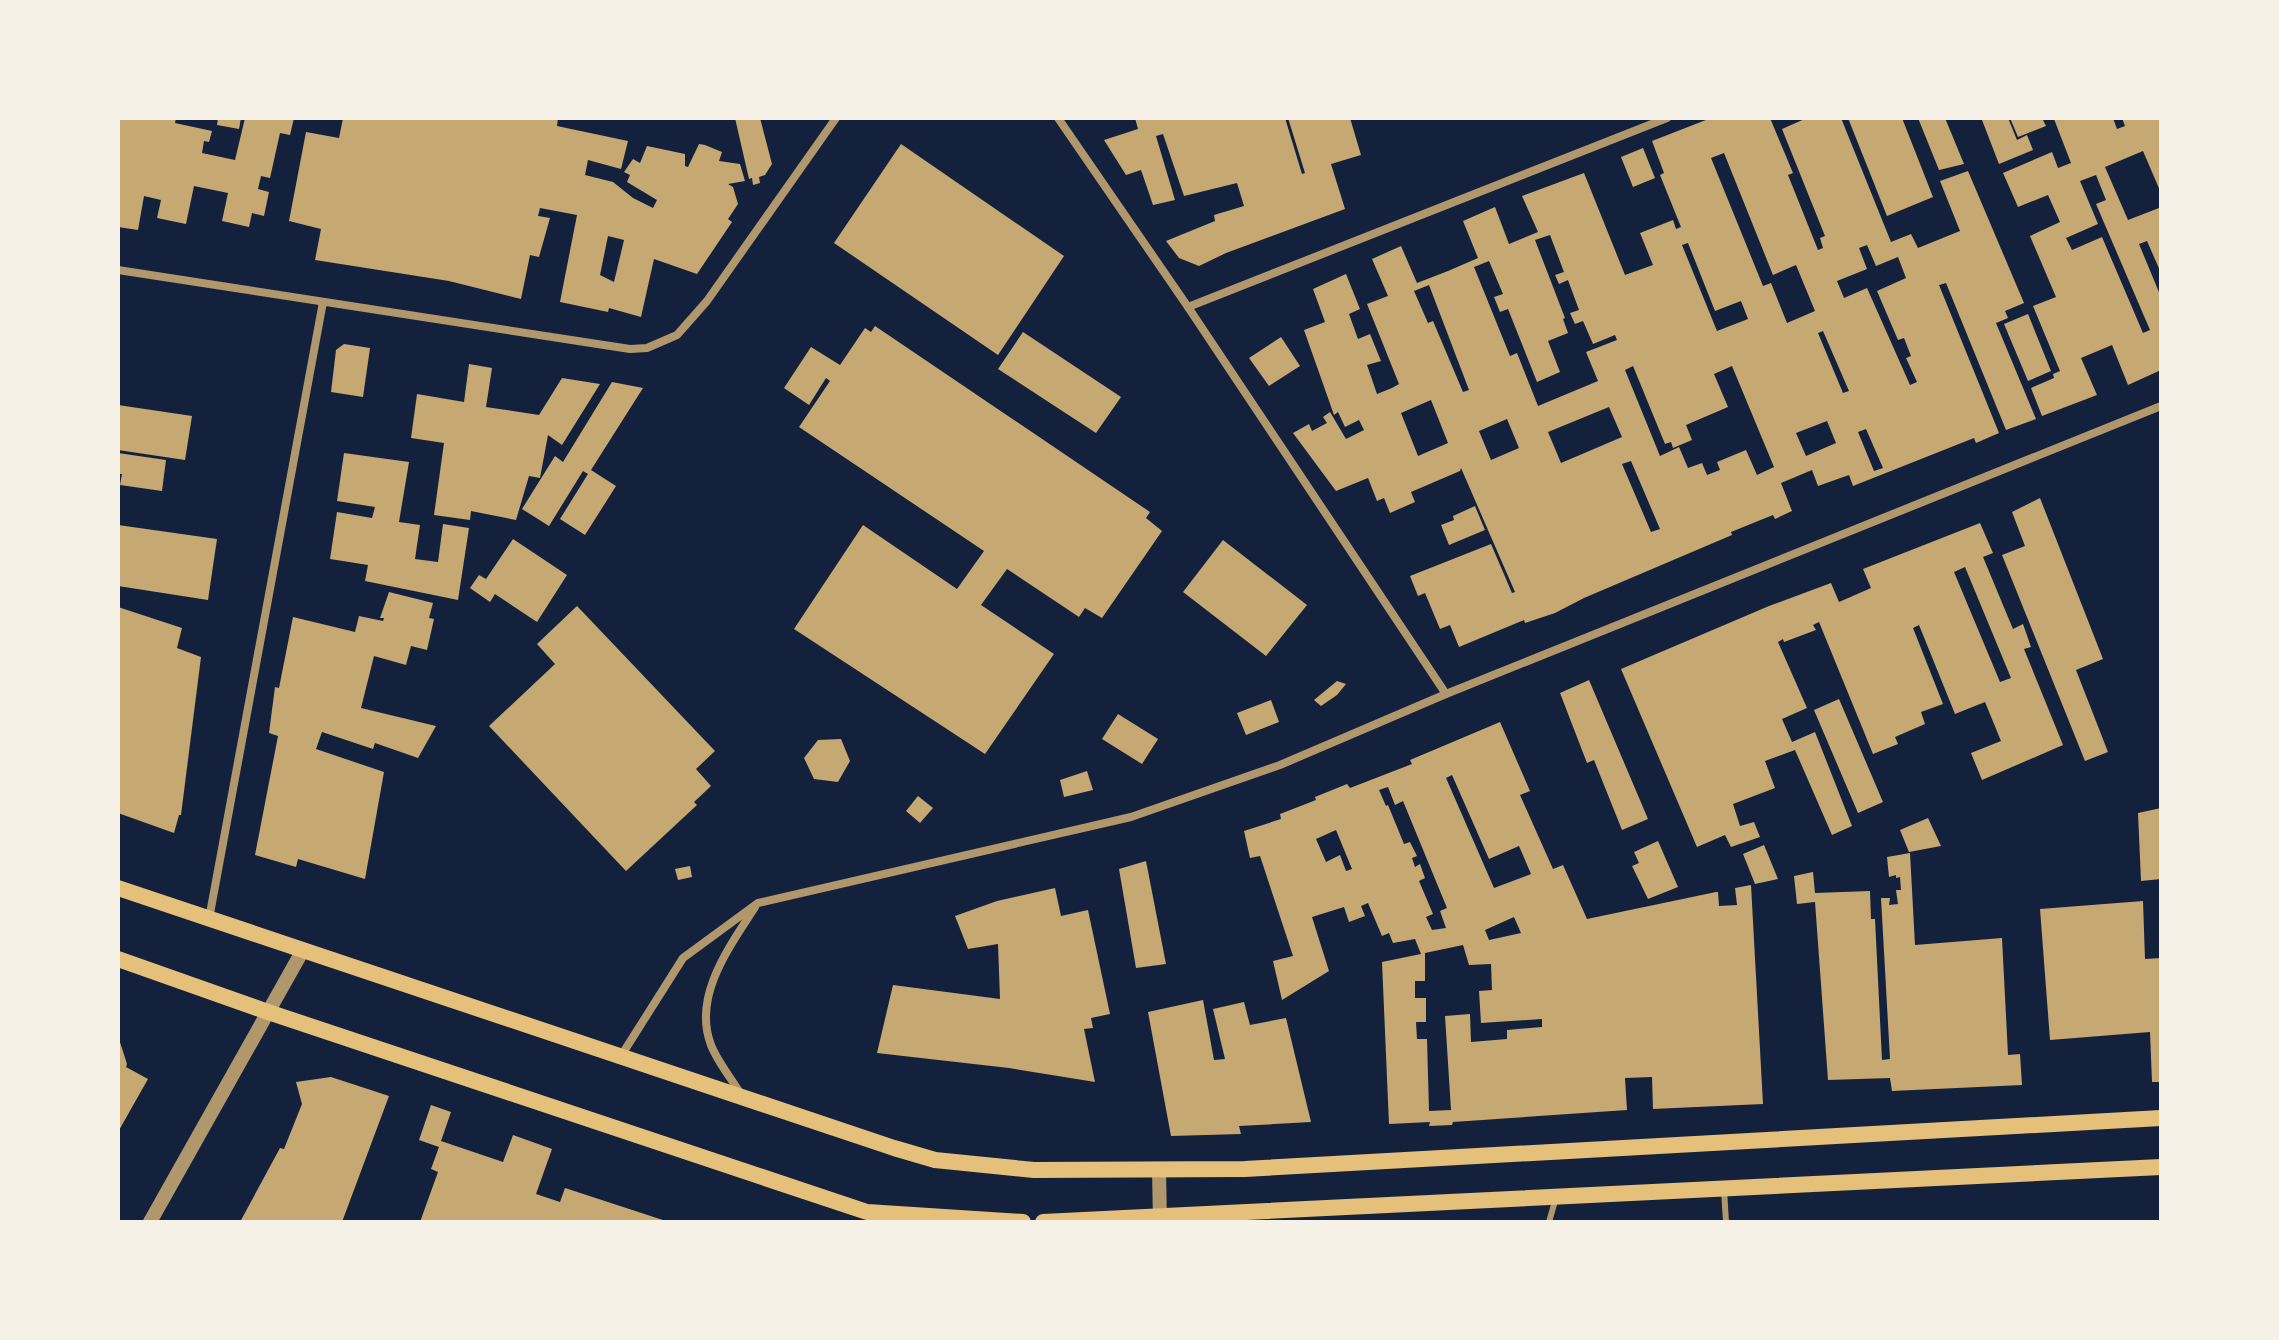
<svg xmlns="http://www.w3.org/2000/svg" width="2279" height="1340" viewBox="0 0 2279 1340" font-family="Raleway,sans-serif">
	<rect width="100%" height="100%" fill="#14213d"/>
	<!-- building -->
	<g fill="#c6a872" fill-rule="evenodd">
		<polygon points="119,118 176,118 175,123 212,131 209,142 204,141 202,153 235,160 245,118 294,118 290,135 280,133 270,178 261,176 258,189 269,192 264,216 252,213 249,227 222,221 228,193 194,186 186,224 157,218 161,200 144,196 138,230 118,227"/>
		<polygon points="218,118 241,118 239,129 217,125"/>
		<path d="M343,118H558L557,126L628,141L621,169L588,160L585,175L613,182L633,198L653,208L657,200L627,182L630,175L624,172L633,159L640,163L647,146L685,154V166L688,167L699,144L705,145L722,152L719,161L740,164L745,181L728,184L733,187L738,204L728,219L732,222L697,274L654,259L641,317L609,308L608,312L560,302L577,215L540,208L538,216L550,218L539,257L530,255L521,299L449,281L315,260L321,229L289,221L306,132L339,138ZM608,236L624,240L614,282L600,275Z"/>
		<polygon points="735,118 760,118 772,164 765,175 759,177 760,183 753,185 752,178 749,179"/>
		<polygon points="1135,118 1285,118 1302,174 1305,173 1288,118 1350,118 1361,155 1331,164 1345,209 1226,253 1199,266 1179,258 1166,241 1215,221 1214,215 1244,206 1237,183 1184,196 1163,134 1156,136 1175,200 1153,205 1141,170 1126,175 1104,140 1138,129"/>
		<path d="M1711,118H1770L1793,173L1788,175L1818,250L1823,248L1820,238L1825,236L1782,129L1807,118H1841L1891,242L1911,234L1918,248L1960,231L1940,181L1968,171L2024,303L2005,311L2008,318L1996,323L2036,419L2006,430L1946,283L1939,285L1999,433L1976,443L1974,438L1853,486L1849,475L1818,486L1812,470L1781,483L1792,511L1775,519L1773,515L1731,532L1732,535L1584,598L1555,613L1525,623L1524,620L1459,647L1450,625L1440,629L1425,593L1418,596L1410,576L1491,544L1512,593L1515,592L1461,468L1460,471L1411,492L1415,502L1390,513L1384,498L1377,501L1368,478L1336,491L1293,433L1309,424L1312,431L1327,423L1323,417L1330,412L1346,439L1364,430L1359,420L1345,427L1338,412L1334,415L1304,330L1325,322L1313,289L1346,274L1360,309L1349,314L1358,339L1370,334L1381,361L1367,365L1377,394L1392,388L1399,384L1367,304L1388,296L1372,259L1401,246L1417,283L1448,271L1478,258L1463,221L1495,207L1509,244L1538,232L1522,196L1584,173L1625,275L1653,265L1640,233L1673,220L1676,229L1681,227L1660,175L1664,173L1652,141ZM1724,153L1773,275L1796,265L1815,311L1787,323L1771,283L1763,286L1711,158ZM1550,235L1564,272L1555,275L1559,284L1568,280L1579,310L1570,313L1575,324L1583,321L1593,344L1615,335L1617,340L1586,352L1598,381L1538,406L1517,353L1510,356L1474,267L1489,261L1503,294L1494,297L1500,312L1508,309L1537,382L1560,372L1548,341L1568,333L1563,319L1565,318L1535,240ZM1688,243L1715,311L1741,301L1748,319L1717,331L1682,245ZM1867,245L1876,266L1898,257L1906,278L1877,291L1898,340L1904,338L1911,356L1906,358L1917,382L1910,385L1867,288L1844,298L1837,281L1867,269L1859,248ZM1429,285L1469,390L1463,392L1433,321L1428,323L1414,291ZM1823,331L1849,391L1843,393L1818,333ZM1633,366L1665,444L1671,442L1673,448L1692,440L1686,425L1728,407L1714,374L1732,366L1774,467L1757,475L1746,450L1717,462L1720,470L1707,475L1702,463L1688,468L1679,447L1660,456L1625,370ZM1431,400L1448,443L1418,456L1401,413ZM1609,407L1622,437L1561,463L1548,432ZM1507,419L1519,448L1491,460L1479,431ZM1827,421L1836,443L1806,456L1796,433ZM1866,429L1883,468L1874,471L1858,432ZM1631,461L1660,529L1651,532L1622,464Z"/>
		<polygon points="1848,118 1902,118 1933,197 1887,216"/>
		<polygon points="1918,118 1945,118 1964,164 1939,170"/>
		<polygon points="1988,118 2008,118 2017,140 2027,135 2033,150 1999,164 1982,120"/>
		<polygon points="2010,118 2042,118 2046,126 2018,137"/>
		<path d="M2057,118H2113L2117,129L2125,126L2122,118H2161V193L2143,151L2105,167L2128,220L2159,208L2161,213V273L2147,241L2139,244L2161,297V370L2128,385L2112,345L2081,358L2097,395L2042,416L2031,388L2054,378L2053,374L2060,371L2033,306L2056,297L2030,236L2060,222L2048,195L2018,207L2003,173L2052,152L2058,168L2071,163L2054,119ZM2096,175L2106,200L2096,204L2150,330L2143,333L2102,237L2072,250L2066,238L2098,224L2080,181Z"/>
		<polygon points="901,144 1064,256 998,355 834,243"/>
		<polygon points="1643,148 1655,178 1633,187 1621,157"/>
		<polygon points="2028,314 2051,371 2028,381 2004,324"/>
		<polygon points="875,326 1150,512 1146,518 1162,531 1102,618 1085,608 1079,617 1007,569 981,605 1054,654 985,754 794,629 863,525 957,589 984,551 799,427 830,381 826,378 809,405 784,388 811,347 840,365 865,328 871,332"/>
		<polygon points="1023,332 1121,397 1096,433 998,369"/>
		<polygon points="1281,337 1300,366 1269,386 1249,358"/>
		<polygon points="344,344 370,348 363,397 331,392 336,350"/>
		<polygon points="469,364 492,368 486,407 539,415 562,378 600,384 562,445 548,435 540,478 529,476 516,520 471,511 470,520 434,515 444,443 411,438 417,394 464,402"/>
		<polygon points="612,382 643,388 591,470 616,486 585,535 560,519 588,474 583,471 549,526 522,509 555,456 563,462"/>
		<polygon points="118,405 192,416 185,460 118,450"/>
		<polygon points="118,453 166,460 162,491 120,485 122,474 118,474"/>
		<polygon points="344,453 409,462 399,522 420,525 415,559 438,562 443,524 469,528 458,600 365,581 368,565 330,559 337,512 372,518 375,507 337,501"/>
		<polygon points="2040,498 2103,659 2076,670 2108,752 2085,761 2002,555 2025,546 2012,512"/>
		<polygon points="1475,506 1485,530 1449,545 1441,525 1454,520 1453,516"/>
		<path d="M1980,523L1993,553L1983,557L2013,629L2023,624L2031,647L2024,649L2063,745L1982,780L1971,753L2001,741L1985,702L1955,714L1919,625L1913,628L1943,704L1921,712L1925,724L1895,737L1898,744L1873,754L1819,622L1813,625L1816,630L1784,642L1783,639L1778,642L1807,708L1782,719L1792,742L1815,732L1852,826L1832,835L1795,750L1765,761L1775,788L1733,804L1740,826L1754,822L1760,837L1731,847L1725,835L1697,847L1621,669L1769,606L1831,583L1839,602L1871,588L1863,569ZM1965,567L2011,678L2000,682L1954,572Z"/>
		<polygon points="118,525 217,539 208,600 118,586"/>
		<polygon points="513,539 567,575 537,622 495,594 490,602 470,588 479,575 486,579"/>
		<polygon points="1223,540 1307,605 1266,656 1183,592"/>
		<polygon points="389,592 433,603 429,618 434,619 427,650 411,646 406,665 374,656 361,708 436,726 418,758 375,743 373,749 322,732 316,749 384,772 365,879 298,859 296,867 255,855 278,736 269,733 275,687 279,688 293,617 355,632 359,616 383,621 384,618 380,618"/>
		<polygon points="577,606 715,751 696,769 711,786 694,802 697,805 626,871 489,726 555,664 537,644"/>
		<polygon points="118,607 182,628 177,648 201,657 181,815 179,815 174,833 118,813"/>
		<polygon points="1589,680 1648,819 1622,830 1594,760 1587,763 1560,693"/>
		<polygon points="1337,681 1346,684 1337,695 1321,706 1314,700"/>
		<polygon points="1839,699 1883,802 1858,813 1814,710"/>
		<polygon points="1271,700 1279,722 1246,735 1237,713"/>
		<polygon points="1118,714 1158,739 1142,764 1102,739"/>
		<path d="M1500,722L1530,791L1520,795L1553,869L1563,865L1587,919L1716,892H1718L1719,906L1737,905L1735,888L1751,885L1763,1104L1653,1109L1652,1077L1625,1078L1627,1110L1453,1122L1452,1125L1429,1126L1430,1122L1389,1124L1382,962L1421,954L1415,939L1393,943L1389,933L1382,936L1368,903L1361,906L1365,916L1349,922L1344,907L1312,917L1329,971L1282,1000L1273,961L1293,956L1260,856L1250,858L1244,831L1281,819L1280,814L1316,800L1315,797L1347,784L1350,788L1412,764L1410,760ZM1452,775L1489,859L1519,846L1531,874L1494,888L1446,778ZM1388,787L1395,805L1403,801L1447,908L1440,911L1446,928L1432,930L1426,917L1433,914L1419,881L1425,878L1420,864L1415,867L1412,858L1417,856L1410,842L1404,844L1388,805L1386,806L1379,790ZM1336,830L1352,869L1346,871L1340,855L1326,862L1316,839ZM1514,917L1521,933L1489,940L1485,930ZM1463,945L1469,965L1491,964L1492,990L1479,991L1481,1023L1542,1019V1027L1507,1030V1039L1471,1042L1470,1014L1445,1016L1451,1110L1429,1111L1427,1039H1417L1416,1022H1426V998H1415V981H1425V953Z"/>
		<polygon points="841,739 850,761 838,782 814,779 804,758 818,740"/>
		<polygon points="1087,771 1093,790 1064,797 1060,780"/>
		<polygon points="918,796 933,808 920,823 906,811"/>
		<polygon points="2161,808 2161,879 2141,881 2138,813"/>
		<polygon points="1928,818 1941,846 1909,852 1900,830"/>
		<polygon points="1658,841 1678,887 1648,899 1632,866 1639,863 1634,852"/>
		<polygon points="1764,845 1778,879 1755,884 1743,854"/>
		<polygon points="1910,853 1915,945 2002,938 2008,1055 2020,1054 2022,1085 1892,1091 1890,1078 1828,1080 1815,902 1797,904 1794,876 1813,872 1815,893 1870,891 1871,919 1875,919 1882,1060 1890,1059 1881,898 1890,898 1889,905 1898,904 1896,890 1901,890 1900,877 1896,878 1896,875 1889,877 1887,857"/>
		<polygon points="1146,861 1166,964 1136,968 1119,869"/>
		<polygon points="690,866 692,877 678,880 675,869"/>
		<polygon points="1055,888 1061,916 1088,910 1110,1014 1091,1018 1093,1028 1084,1029 1095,1082 1009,1068 877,1053 893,985 1000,999 998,944 968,949 955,916 997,901"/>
		<polygon points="2143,901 2145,959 2161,958 2161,1082 2152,1082 2150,1032 2050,1040 2040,909"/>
		<polygon points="1203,1000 1214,1060 1225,1059 1213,1009 1244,1002 1250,1025 1286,1018 1311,1122 1239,1126 1241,1134 1171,1136 1148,1012"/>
		<polygon points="118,1036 127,1064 126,1067 148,1079 118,1132"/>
		<polygon points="331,1077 389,1096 342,1222 240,1222 280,1148 284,1149 302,1104 296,1082"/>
		<polygon points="431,1105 451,1112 441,1141 503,1162 513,1135 552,1149 536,1194 560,1202 565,1188 669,1222 420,1222 438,1172 431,1169 439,1147 419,1140"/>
	</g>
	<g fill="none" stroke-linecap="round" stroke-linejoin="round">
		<!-- service -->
		<g stroke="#b1986c" stroke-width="6">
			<polyline points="1724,1190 1726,1222"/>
			<polyline points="1549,1222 1555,1201"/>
		</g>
		<!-- minor -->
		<g stroke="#b1986c" stroke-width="8">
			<polyline points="1058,118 1188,307 1446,694"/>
			<polyline points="118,270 630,349 647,348 677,335 707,301 836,118"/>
			<polyline points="1188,307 1667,118"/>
			<polyline points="209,919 323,302"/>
			<polyline points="621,1056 683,958 758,903 1131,817 1280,765 1446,694 2161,406"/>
			<path d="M740,1093C731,1078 717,1061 711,1045C692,996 730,946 755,907"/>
		</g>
		<!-- tertiary -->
		<g stroke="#b1986c" stroke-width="14">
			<polyline points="1159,1170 1160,1222"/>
			<polyline points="150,1222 303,950"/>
		</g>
		<!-- secondary -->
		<g stroke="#e5c07b" stroke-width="16">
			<polyline points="118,888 894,1148 935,1160 1034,1170 1245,1169 2161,1118"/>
			<polyline points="118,959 268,1012 867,1212 1023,1222"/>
			<polyline points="1043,1222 2161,1167"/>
		</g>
	</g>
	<!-- border -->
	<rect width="2279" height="1340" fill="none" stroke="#f6f1e7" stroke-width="240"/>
</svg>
